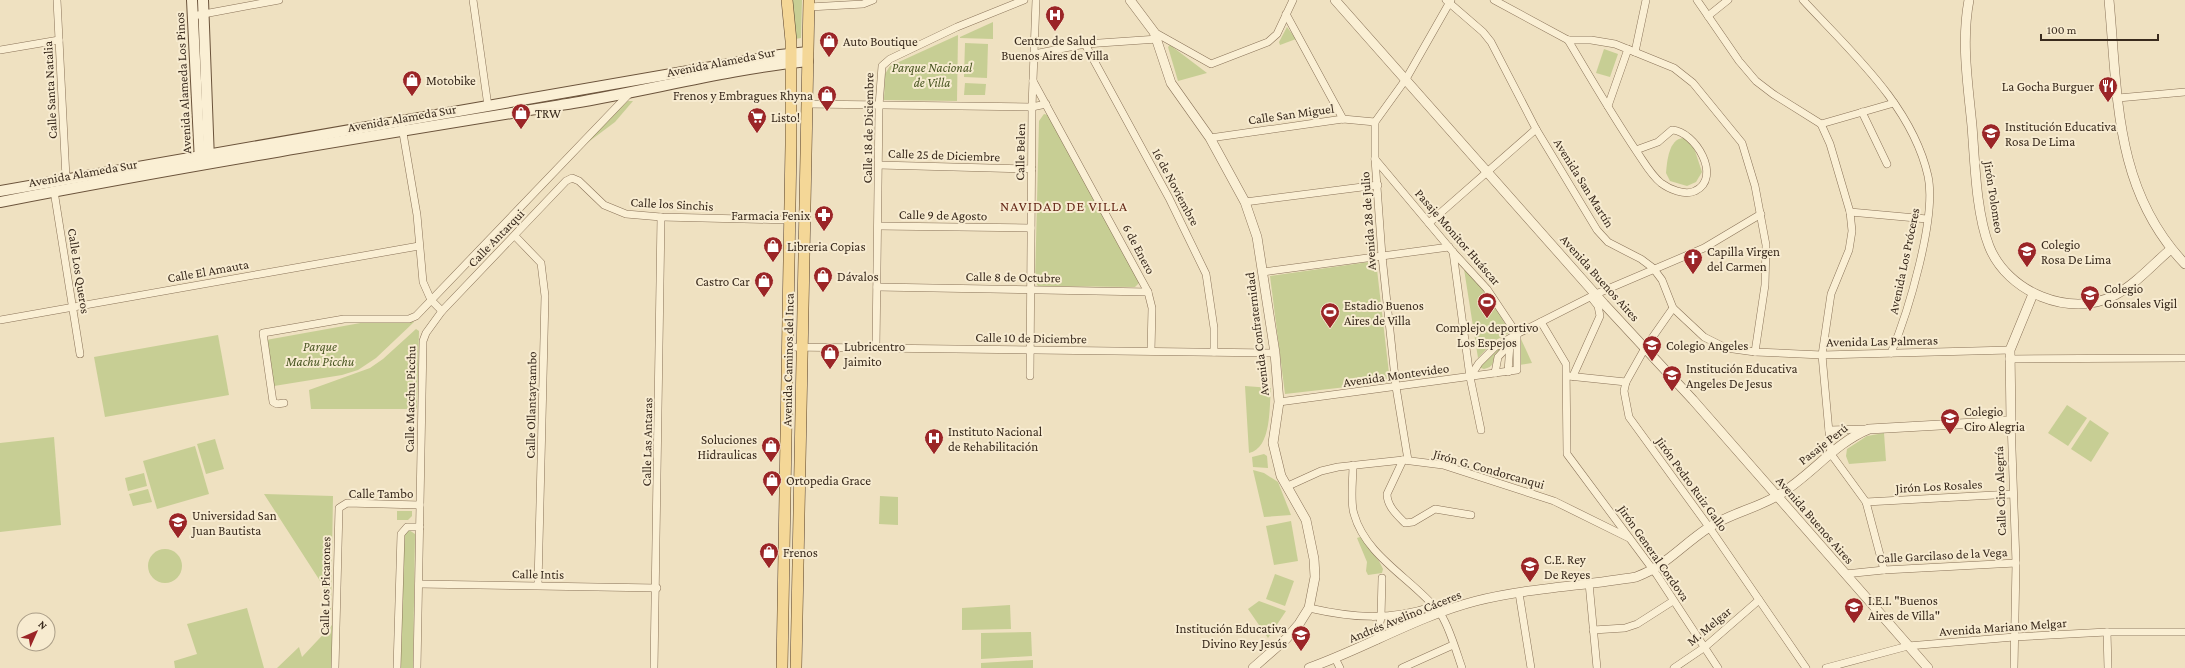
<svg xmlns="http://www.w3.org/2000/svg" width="2185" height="668" viewBox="0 0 2185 668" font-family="'Crimson Pro',serif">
	<rect width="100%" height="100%" fill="#efe1c1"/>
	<!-- green -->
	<g fill="#c7ce94">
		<polygon points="792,0 802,0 801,38 795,39"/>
		<polygon points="993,22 993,39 960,38 960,37"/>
		<polygon points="1287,27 1296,39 1280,45 1279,42"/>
		<polygon points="958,35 957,101 884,100 885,74 890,66"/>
		<polygon points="965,43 988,44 987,78 964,77"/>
		<polygon points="1170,45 1207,73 1178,81 1168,47"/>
		<polygon points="1604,49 1618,54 1610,77 1596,73"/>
		<polygon points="965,83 986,84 985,95 964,95"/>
		<polygon points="628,101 633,101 615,122 579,149"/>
		<polygon points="1044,114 1048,115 1140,282 1135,287 1038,286 1035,282 1039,121"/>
		<path d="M1683,138L1693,145L1702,172L1696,182L1687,186L1670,181L1666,173C1667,161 1669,139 1683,138Z"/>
		<polygon points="1376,261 1390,382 1285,394 1270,276"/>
		<polygon points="1464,269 1488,295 1509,330 1509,333 1494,341 1478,358"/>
		<polygon points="408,321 414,322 376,358 358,370 342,375 274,386 266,340 366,322"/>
		<polygon points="416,329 419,331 417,409 311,409 309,390 370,368 383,359"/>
		<polygon points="218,335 229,395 105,417 94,357"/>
		<polygon points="1521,339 1532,363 1519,365"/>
		<path d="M1511,340L1495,354C1493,362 1494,367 1484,369L1478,367L1493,351Z"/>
		<path d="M1245,386L1271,388C1269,407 1272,448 1249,453Z"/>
		<polygon points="2067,405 2087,418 2068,446 2048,433"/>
		<polygon points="2090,420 2109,433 2091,462 2071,449"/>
		<polygon points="1884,433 1886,461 1849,464 1846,456 1847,449 1867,436"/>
		<polygon points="54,437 61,525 0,532 0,443"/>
		<polygon points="215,439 224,469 206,474 197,444"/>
		<polygon points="195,446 209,494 157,509 143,461"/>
		<polygon points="1264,454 1267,456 1268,468 1253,467 1252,457"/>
		<polygon points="1253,470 1264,473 1278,482 1291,515 1264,517"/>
		<polygon points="144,473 147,486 128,491 125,478"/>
		<polygon points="148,489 152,502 133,506 129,494"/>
		<polygon points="264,494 333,496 331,612 322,584"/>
		<polygon points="880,496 898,497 898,525 879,524"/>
		<polygon points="397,511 412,511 412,516 408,520 397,520"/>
		<polygon points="1291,521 1298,561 1274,565 1266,526"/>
		<polygon points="409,530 415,534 413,668 400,668 404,535"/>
		<polygon points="1360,537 1379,561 1383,569 1382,573 1368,575 1366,571 1367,562 1357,538"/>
		<circle cx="165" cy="566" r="17"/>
		<polygon points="1275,574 1294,581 1285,606 1266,599"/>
		<polygon points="1259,601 1286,611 1268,638 1248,609"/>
		<polygon points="1010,605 1011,629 962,630 962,608"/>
		<polygon points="247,608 264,668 175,668 174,661 197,654 187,624"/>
		<polygon points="332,625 332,668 277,668 299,647 302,657"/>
		<polygon points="1031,632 1032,656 981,659 981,633"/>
		<polygon points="1033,660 1033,668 981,668 981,663"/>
	</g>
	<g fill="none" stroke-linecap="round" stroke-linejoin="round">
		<defs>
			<g id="minor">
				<polyline points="57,0 66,178"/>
				<polyline points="473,0 488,106"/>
				<polyline points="1446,0 1483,32 1491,42 1536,129 1597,230 1608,242 1641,259 1653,268 1662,280 1673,308 1704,337 1726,348 1755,352 1822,355 2010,350"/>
				<polyline points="1494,0 1568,40 1591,40 1615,44 1674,68 1693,83 1742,143 1755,186 1766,245 1765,285 1755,352"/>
				<polyline points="1697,0 1739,61 1756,81 1773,94 1821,124 1830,144 1850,212 1852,231 1849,250 1831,294 1822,355 1831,454 1866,502 1884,570"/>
				<path d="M1803,0C1850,51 1912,105 1928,176C1937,217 1908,313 1891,353"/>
				<polyline points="809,7 863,4 873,0"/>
				<polyline points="1286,14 1343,119"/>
				<polyline points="193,16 279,0"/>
				<polyline points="1708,16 1728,0"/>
				<polyline points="1154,32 1211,64 1268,42 1277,34 1293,0"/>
				<path d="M1568,40C1590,77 1612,115 1637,152C1644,162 1651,175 1661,183C1669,189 1685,196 1695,191C1723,178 1695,131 1672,130L1658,142L1636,150"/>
				<polyline points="1085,44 1169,198 1206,274 1214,328 1214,352"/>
				<polyline points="0,50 59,40"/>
				<polyline points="1635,52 1646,0"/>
				<polyline points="1034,54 1085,44 1158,39"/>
				<polyline points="1033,81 1148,292 1152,308 1151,351"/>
				<polyline points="2118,98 2185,92"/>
				<polyline points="807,104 1032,107 1046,104"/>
				<polyline points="1608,106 1628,49"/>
				<polyline points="1862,112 1887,164"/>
				<polyline points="1821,124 1894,103"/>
				<polyline points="402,127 417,215 423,282 431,300 442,311"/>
				<polyline points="1210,138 1343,119 1375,122"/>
				<polyline points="1375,159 1453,252 1487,289 1517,334"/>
				<polyline points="879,165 1032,169"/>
				<polyline points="54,191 80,354"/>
				<polyline points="1245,202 1378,185"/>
				<polyline points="1850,212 1927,219"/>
				<polyline points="1429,223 1536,129"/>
				<polyline points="878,226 1031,228"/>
				<polyline points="515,236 541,263 545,296 538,585"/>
				<polyline points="1453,252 1470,377 1481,430"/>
				<polyline points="1263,272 1449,247"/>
				<polyline points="877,287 1148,292"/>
				<polyline points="1673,308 1645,348 1626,382 1624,391 1629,417 1709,527 1806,668"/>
				<polyline points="0,320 419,246"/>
				<polyline points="1541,322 1566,364 1567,454 1657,575 1718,668"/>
				<polyline points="787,347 1275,353"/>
				<polyline points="876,348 879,106 882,66 890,59 957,27 1024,0"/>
				<polyline points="2009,359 2185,358"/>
				<polyline points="1508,372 1510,344 1516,336"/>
				<polyline points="1495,373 1498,357 1510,344"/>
				<polyline points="1030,376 1032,107 1036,0"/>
				<polyline points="1568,376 1626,382"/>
				<polyline points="1573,376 1600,316 1598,306 1591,297"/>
				<polyline points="1470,377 1479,363 1495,347 1517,334 1596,294 1704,248 1761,214"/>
				<polyline points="1279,402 1517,370 1517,334"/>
				<polyline points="284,403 277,404 273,402 263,333 344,319 409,319 416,316 629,94"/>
				<polyline points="2011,421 2016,563 2014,668"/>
				<polyline points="1829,430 1867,429"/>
				<path d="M1403,460L1387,494C1387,506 1397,515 1405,523L1413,522L1435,509L1471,515"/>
				<polyline points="1408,460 1396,387 1382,256 1375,159 1375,122 1406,79 1451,0"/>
				<path d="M1353,465C1353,479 1350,502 1354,514C1366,557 1413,579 1439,612C1448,622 1457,654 1462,668"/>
				<polyline points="1288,486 1321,471 1338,467 1403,460 1443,465 1554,501 1629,538"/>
				<polyline points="1866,502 2013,494"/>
				<polyline points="1845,574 1884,570 2016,563"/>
				<polyline points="1589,583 1597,668"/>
				<polyline points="419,584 657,588"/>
				<polyline points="1519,593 1531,668"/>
				<path d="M1309,608C1353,618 1390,621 1434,606"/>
				<polyline points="1593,630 1625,628 1637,624 1673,601"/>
				<polyline points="2107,632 2108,668"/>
				<polyline points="1377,640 1381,617 1382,578"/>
				<polyline points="1335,658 1340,668"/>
				<polyline points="335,668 339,508 347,503 420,505"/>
				<polyline points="397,668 401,534 407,527 420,527"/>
				<polyline points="417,668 423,341 426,333 442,311 566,181 572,178 579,181 604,205 626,214 661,217 789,220"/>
				<polyline points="654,668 661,217"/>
				<polyline points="1402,668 1453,645"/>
				<polyline points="1674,668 1705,647 1759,600"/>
				<polyline points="1826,668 1908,646 2014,637 2107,632 2185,632"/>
			</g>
			<g id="tertiary">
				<polyline points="1130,0 1154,32 1171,83 1210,138 1245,202 1257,237 1275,353 1279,402 1273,443 1281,476 1306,520 1314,559 1315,577 1309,608 1299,624 1286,639 1253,668"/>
				<polyline points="1335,0 1604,304 1693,400 1928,668"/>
				<path d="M1969,0C1961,42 1968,84 1972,126C1975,163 1976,212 1989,246C2007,292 2070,319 2115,295C2136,284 2153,264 2171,249"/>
				<path d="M2109,0C2118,95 2114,190 2185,264"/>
				<path d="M1309,668C1365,648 1418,616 1476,601C1528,588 1583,586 1636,577C1666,566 1682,545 1708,528C1728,514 1755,509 1777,496C1810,477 1834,443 1869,429L2011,421L2010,350L2033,294"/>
			</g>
			<g id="secondary">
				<polyline points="192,0 200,162"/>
				<polyline points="203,0 209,160"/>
				<polyline points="0,191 780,55 808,52"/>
				<path d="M0,202C190,165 382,134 573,103C651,90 729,69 808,61"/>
			</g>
			<g id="primary">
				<polyline points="782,668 791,145 791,41 787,0"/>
				<polyline points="796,668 809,0"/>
			</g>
		</defs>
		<!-- minor casing -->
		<use href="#minor" stroke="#897258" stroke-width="8"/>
		<!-- tertiary casing -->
		<use href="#tertiary" stroke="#897258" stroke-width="10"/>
		<!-- secondary casing -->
		<use href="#secondary" stroke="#6b533b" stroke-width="12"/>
		<!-- primary casing -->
		<use href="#primary" stroke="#57402c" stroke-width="12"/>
		<!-- minor -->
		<use href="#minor" stroke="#faefd4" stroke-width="7"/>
		<!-- tertiary -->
		<use href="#tertiary" stroke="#faefd4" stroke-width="9"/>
		<!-- secondary -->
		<use href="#secondary" stroke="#faefd4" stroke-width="10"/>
		<!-- primary -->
		<use href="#primary" stroke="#f4d797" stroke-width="11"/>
	</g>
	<!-- icons -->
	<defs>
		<symbol id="hospital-pin" viewBox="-11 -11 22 30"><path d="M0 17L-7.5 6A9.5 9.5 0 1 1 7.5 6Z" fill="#9b2527" stroke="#f7ebd0"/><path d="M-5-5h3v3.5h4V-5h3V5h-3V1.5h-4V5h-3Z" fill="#fff"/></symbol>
		<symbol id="shop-pin" viewBox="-11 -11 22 30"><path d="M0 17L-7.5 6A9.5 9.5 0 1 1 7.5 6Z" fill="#9b2527" stroke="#f7ebd0"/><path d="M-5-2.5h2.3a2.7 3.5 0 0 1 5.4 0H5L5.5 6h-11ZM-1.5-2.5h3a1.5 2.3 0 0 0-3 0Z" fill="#fff"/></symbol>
		<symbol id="restaurant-pin" viewBox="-11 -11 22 30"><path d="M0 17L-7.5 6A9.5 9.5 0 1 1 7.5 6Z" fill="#9b2527" stroke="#f7ebd0"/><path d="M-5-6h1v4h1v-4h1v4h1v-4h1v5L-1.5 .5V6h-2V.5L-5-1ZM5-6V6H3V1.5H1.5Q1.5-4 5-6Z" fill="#fff"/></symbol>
		<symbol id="supermarket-pin" viewBox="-11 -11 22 30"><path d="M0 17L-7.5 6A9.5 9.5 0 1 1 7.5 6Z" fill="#9b2527" stroke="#f7ebd0"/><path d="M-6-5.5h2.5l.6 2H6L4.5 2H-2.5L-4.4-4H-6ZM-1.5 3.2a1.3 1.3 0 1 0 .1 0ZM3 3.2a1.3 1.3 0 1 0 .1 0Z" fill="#fff"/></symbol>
		<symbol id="school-pin" viewBox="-11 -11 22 30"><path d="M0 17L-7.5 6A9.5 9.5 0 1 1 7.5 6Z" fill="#9b2527" stroke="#f7ebd0"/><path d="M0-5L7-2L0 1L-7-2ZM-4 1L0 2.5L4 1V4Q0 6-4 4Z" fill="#fff"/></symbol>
		<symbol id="pharmacy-pin" viewBox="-11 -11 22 30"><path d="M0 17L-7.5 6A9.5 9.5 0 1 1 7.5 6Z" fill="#9b2527" stroke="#f7ebd0"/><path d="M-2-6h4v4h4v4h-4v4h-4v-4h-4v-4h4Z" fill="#fff"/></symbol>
		<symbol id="university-pin" viewBox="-11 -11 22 30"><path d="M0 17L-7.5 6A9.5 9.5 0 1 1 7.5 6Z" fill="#9b2527" stroke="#f7ebd0"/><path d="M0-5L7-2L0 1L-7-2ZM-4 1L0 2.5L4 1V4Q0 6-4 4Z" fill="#fff"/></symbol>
		<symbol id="church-pin" viewBox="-11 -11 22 30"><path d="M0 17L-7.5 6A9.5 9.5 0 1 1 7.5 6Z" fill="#9b2527" stroke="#f7ebd0"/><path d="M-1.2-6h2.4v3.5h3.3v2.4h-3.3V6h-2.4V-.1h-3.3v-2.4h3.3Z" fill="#fff"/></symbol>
		<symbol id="stadium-pin" viewBox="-11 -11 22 30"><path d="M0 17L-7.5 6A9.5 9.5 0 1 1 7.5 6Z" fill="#9b2527" stroke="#f7ebd0"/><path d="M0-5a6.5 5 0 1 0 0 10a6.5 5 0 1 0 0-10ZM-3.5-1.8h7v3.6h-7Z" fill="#fff"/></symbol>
	</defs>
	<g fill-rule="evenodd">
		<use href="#hospital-pin" x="1044" y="4" width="22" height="30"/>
		<use href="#shop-pin" x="818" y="30" width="22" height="30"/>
		<use href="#shop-pin" x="401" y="69" width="22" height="30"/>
		<use href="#restaurant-pin" x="2097" y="75" width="22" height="30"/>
		<use href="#shop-pin" x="816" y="84" width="22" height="30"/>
		<use href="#shop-pin" x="510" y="102" width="22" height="30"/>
		<use href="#supermarket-pin" x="746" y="106" width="22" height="30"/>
		<use href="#school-pin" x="1980" y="122" width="22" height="30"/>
		<use href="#pharmacy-pin" x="813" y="204" width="22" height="30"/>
		<use href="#shop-pin" x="762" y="235" width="22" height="30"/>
		<use href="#university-pin" x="2016" y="240" width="22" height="30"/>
		<use href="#church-pin" x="1682" y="247" width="22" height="30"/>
		<use href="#shop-pin" x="812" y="265" width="22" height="30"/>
		<use href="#shop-pin" x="753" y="270" width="22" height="30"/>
		<use href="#university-pin" x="2079" y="284" width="22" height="30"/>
		<use href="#stadium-pin" x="1476" y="291" width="22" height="30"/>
		<use href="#stadium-pin" x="1319" y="301" width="22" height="30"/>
		<use href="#university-pin" x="1641" y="334" width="22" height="30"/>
		<use href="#shop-pin" x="819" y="342" width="22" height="30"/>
		<use href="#school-pin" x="1661" y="364" width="22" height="30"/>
		<use href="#university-pin" x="1939" y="407" width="22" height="30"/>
		<use href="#hospital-pin" x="923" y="427" width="22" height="30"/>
		<use href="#shop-pin" x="760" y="435" width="22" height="30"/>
		<use href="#shop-pin" x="761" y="469" width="22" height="30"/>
		<use href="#university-pin" x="167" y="511" width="22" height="30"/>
		<use href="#shop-pin" x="758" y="541" width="22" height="30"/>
		<use href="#university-pin" x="1519" y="555" width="22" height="30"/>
		<use href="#school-pin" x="1843" y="596" width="22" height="30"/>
		<use href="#school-pin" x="1290" y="624" width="22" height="30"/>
	</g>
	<g text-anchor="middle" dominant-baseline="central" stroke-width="4" stroke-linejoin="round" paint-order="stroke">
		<!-- poi labels -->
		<g font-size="13" fill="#392a1d" stroke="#f7ebd0" text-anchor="start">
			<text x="1055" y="40" text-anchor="middle">Centro de Salud<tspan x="1055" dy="15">Buenos Aires de Villa</tspan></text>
			<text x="843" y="41">Auto Boutique</text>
			<text x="426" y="80">Motobike</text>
			<text x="2094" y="86" text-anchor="end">La Gocha Burguer</text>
			<text x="813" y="95" text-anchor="end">Frenos y Embragues Rhyna</text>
			<text x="535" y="113">TRW</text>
			<text x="771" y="117">Listo!</text>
			<text x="2005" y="126">Institución Educativa<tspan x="2005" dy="15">Rosa De Lima</tspan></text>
			<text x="810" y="215" text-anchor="end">Farmacia Fenix</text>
			<text x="2041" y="244">Colegio<tspan x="2041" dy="15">Rosa De Lima</tspan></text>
			<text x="787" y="246">Libreria Copias</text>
			<text x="1707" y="251">Capilla Virgen<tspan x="1707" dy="15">del Carmen</tspan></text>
			<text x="837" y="276">Dávalos</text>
			<text x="750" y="281" text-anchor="end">Castro Car</text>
			<text x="2104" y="288">Colegio<tspan x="2104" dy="15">Gonsales Vigil</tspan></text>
			<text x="1344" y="305">Estadio Buenos<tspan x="1344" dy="15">Aires de Villa</tspan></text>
			<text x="1487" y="327" text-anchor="middle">Complejo deportivo<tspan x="1487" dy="15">Los Espejos</tspan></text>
			<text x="1666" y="345">Colegio Angeles</text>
			<text x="844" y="346">Lubricentro<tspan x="844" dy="15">Jaimito</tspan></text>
			<text x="1686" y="368">Institución Educativa<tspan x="1686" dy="15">Angeles De Jesus</tspan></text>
			<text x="1964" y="411">Colegio<tspan x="1964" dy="15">Ciro Alegria</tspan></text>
			<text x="948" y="431">Instituto Nacional<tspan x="948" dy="15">de Rehabilitación</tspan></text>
			<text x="757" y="439" text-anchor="end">Soluciones<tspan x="757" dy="15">Hidraulicas</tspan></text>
			<text x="786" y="480">Ortopedia Grace</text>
			<text x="192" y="515">Universidad San<tspan x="192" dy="15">Juan Bautista</tspan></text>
			<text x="783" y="552">Frenos</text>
			<text x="1544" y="559">C.E. Rey<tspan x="1544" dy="15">De Reyes</tspan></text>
			<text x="1868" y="600">I.E.I. "Buenos<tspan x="1868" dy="15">Aires de Villa"</tspan></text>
			<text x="1287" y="628" text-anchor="end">Institución Educativa<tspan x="1287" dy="15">Divino Rey Jesús</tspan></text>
		</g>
		<!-- street labels -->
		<g font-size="13" fill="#392a1d" stroke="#f7ebd0">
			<text transform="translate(721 62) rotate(-11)">Avenida Alameda Sur</text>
			<text transform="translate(183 83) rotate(-93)">Avenida Alameda Los Pinos</text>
			<text transform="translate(50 90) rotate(-93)">Calle Santa Natalia</text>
			<text transform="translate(1291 114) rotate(-8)">Calle San Miguel</text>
			<text transform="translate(402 118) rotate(-10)">Avenida Alameda Sur</text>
			<text transform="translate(868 128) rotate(-89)">Calle 18 de Diciembre</text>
			<text transform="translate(1020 152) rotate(-89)">Calle Belen</text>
			<text transform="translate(944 155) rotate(2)">Calle 25 de Diciembre</text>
			<text transform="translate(83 173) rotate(-10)">Avenida Alameda Sur</text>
			<text transform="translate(1584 183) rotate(58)">Avenida San Martín</text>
			<text transform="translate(1176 187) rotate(62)">16 de Noviembre</text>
			<text transform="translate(1994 197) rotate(81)">Jirón Tolomeo</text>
			<text transform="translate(672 204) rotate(3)">Calle los Sinchis</text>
			<text transform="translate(943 215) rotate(1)">Calle 9 de Agosto</text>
			<text transform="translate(1368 221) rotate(-94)">Avenida 28 de Julio</text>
			<text transform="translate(1458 237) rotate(49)">Pasaje Monitor Huáscar</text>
			<text transform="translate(496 238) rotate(-46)">Calle Antarqui</text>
			<text transform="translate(1139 249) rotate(62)">6 de Enero</text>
			<text transform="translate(1904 261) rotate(-78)">Avenida Los Próceres</text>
			<text transform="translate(79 271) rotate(81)">Calle Los Queros</text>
			<text transform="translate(208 271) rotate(-10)">Calle El Amauta</text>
			<text transform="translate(1013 277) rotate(1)">Calle 8 de Octubre</text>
			<text transform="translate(1600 278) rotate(48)">Avenida Buenos Aires</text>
			<text transform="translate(1257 334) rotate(-97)">Avenida Confraternidad</text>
			<text transform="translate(1031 338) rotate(1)">Calle 10 de Diciembre</text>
			<text transform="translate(1882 341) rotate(-1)">Avenida Las Palmeras</text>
			<text transform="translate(788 360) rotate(-89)">Avenida Caminos del Inca</text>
			<text transform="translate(1396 375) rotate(-8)">Avenida Montevideo</text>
			<text transform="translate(410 399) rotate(-89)">Calle Macchu Picchu</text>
			<text transform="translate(531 405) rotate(-89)">Calle Ollantaytambo</text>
			<text transform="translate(647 442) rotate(-89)">Calle Las Antaras</text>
			<text transform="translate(1823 444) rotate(-38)">Pasaje Perú</text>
			<text transform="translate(1489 469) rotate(16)">Jirón G. Condorcanqui</text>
			<text transform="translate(1692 484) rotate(54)">Jirón Pedro Ruiz Gallo</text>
			<text transform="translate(1939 486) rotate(-3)">Jirón Los Rosales</text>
			<text transform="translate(2000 491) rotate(-92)">Calle Ciro Alegría</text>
			<text x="381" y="493">Calle Tambo</text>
			<text transform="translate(1815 520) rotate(49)">Avenida Buenos Aires</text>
			<text transform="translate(1654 553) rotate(55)">Jirón General Cordova</text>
			<text transform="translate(1942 555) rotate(-3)">Calle Garcilaso de la Vega</text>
			<text transform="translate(538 574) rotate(1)">Calle Intis</text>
			<text transform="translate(325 586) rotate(-89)">Calle Los Picarones</text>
			<text transform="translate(1405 616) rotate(-22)">Andrés Avelino Cáceres</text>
			<text transform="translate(1709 626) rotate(-40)">M. Melgar</text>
			<text transform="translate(2003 627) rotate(-4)">Avenida Mariano Melgar</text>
		</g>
		<!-- park labels -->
		<g font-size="13" font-style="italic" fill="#495622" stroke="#f7ebd0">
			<text x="932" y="67">Parque Nacional<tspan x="932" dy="15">de Villa</tspan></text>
			<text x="320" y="346">Parque<tspan x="320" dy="15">Machu Picchu</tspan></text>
		</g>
		<!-- neighbourhood labels -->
		<g font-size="14" letter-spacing="1" fill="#672a1a" stroke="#f7ebd0">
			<text x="1064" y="206">NAVIDAD DE VILLA</text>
		</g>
	</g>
	<!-- north arrow -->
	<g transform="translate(36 632) rotate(45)"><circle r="19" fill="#f7ebd0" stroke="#ab9e88"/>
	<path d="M0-3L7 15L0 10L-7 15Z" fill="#9b2527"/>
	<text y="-6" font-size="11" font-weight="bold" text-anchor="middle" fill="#392a1d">N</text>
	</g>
	<!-- scale -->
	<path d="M2041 34v6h117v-6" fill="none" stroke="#392a1d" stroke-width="2"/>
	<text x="2047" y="34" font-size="12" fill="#392a1d" stroke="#f7ebd0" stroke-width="3" paint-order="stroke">100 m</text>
</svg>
